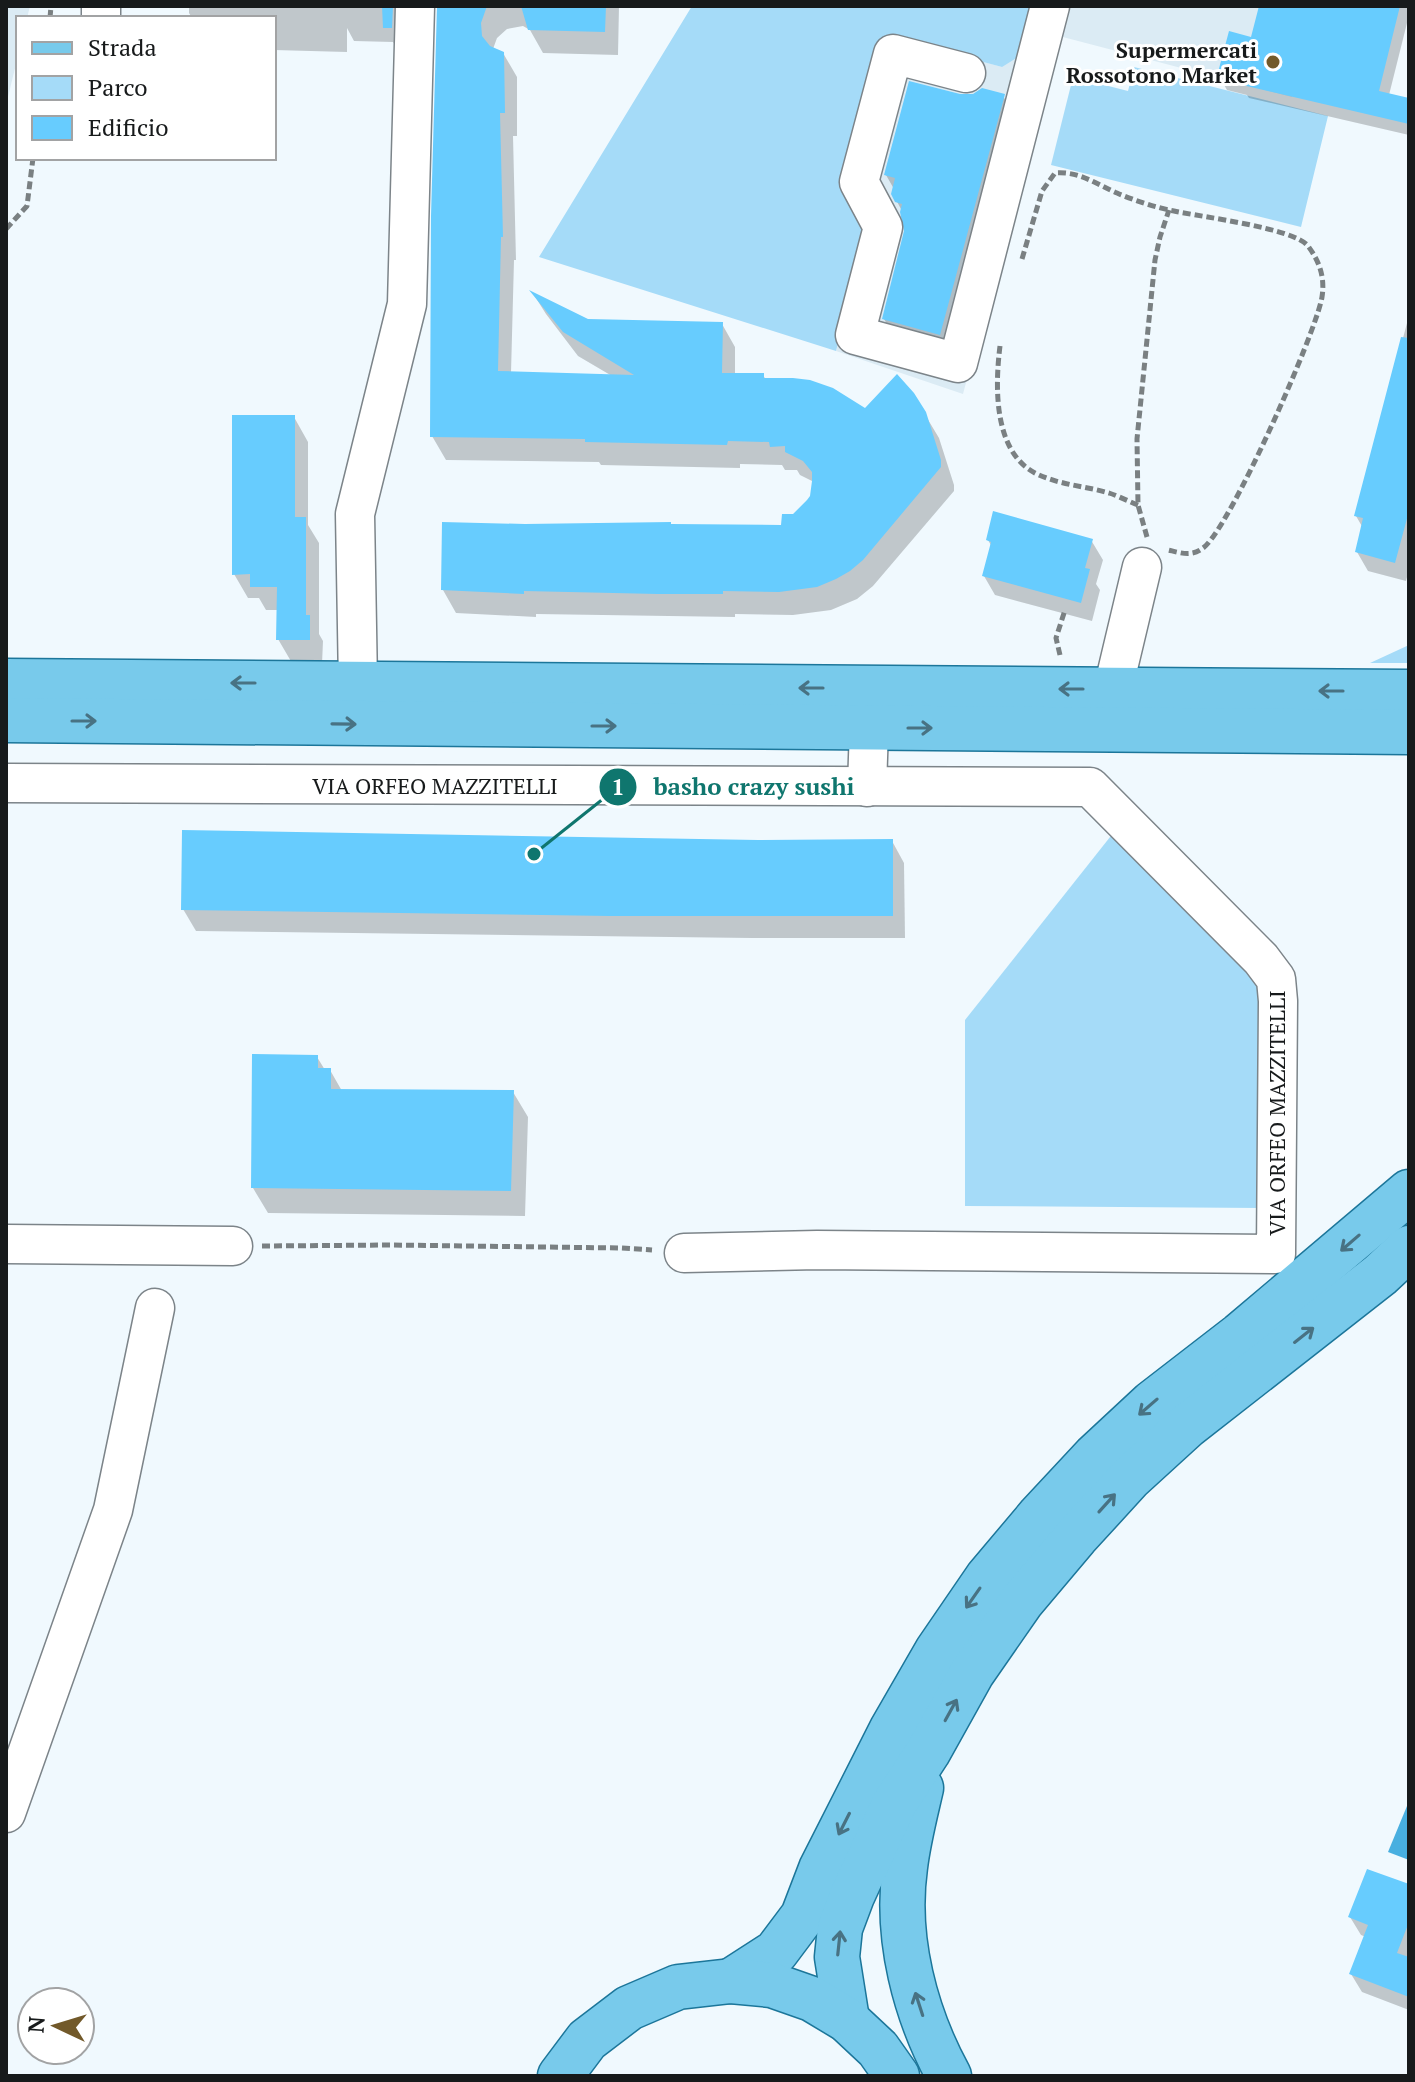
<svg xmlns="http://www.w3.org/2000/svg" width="1415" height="2082" viewBox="0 0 1415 2082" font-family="'PT Serif',serif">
	<rect width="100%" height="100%" fill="#f0f9fe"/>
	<!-- built -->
	<g fill="#dbebf4">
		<polygon points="6,6 30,6 27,18 18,18 18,56 6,105"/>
		<polygon points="1036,6 1316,6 1292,97 1059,36 963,394 836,351 865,240 846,184 886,35 1002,67"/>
	</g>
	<!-- green -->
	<g fill="#a5dbf8">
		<polygon points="692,6 1036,6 1023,54 1002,67 886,36 846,184 865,240 836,351 539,257"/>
		<polygon points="1134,67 1328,116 1301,227 1051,165 1073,77 1128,91"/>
		<polygon points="1409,645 1409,663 1370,663"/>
		<polygon points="1114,832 1261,984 1261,1208 965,1206 965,1020"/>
	</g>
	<!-- water -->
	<polygon fill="#48afe0" points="1407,1806 1409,1806 1409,1860 1388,1852"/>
	<!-- shadow -->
	<g fill="#0003">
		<polygon points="189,6 400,6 400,53 393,42 354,41 347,28 347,52 274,50 274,18 192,18 189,13"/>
		<polygon points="439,6 619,6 618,55 543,53 530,30 523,26 507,29 497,38 493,49 503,53 517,77 517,136 513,136 516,260 514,260 511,373 612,376 578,356 546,314 534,295 588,321 722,324 735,347 735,375 763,375 766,380 865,411 924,413 939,438 954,485 954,491 873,586 857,599 831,610 793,615 735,614 735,617 536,614 536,617 456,613 443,590 671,526 783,527 812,496 814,482 800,475 797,470 785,470 782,465 740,464 740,468 601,465 599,462 446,460 432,436"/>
		<polygon points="1261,6 1409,6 1409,15 1389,95 1409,100 1409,135 1249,98 1247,95 1227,90 1219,76 1252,39"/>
		<polygon points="960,96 1003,96 1018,121 954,360 899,345 884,319 906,231 902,211 893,194 894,189 886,175"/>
		<polygon points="1407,323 1409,323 1409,569 1406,581 1368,571 1357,552 1363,528 1356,516"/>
		<polygon points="294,417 308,442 308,525 319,543 319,634 323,641 322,664 292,663 278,639 279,610 266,610 259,598 248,598 234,574"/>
		<polygon points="988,540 1091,540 1103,560 1096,584 1100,590 1092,621 995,595 984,576 992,547"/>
		<polygon points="892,841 904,863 905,938 751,938 196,931 183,909 758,842"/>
		<polygon points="317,1057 325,1070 330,1070 342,1091 513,1092 528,1117 525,1216 268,1213 253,1188"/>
		<polygon points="1409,1886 1409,2010 1362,1992 1351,1974 1366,1937 1361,1935 1350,1917"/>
	</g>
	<!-- building -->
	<g fill="#67ccfe">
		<polygon points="382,6 393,6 392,28 383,28"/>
		<polygon points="437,6 487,6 481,23 482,36 490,46 504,52 505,113 500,113 503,237 501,237 498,371 634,375 563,332 529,290 588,319 723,322 722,373 764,373 764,378 793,378 810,380 833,388 865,408 897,374 914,393 926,412 941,460 941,467 863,560 850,571 836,579 817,587 779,592 723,591 723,594 658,594 524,591 524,594 441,590 442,522 525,524 671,522 671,524 781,525 782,514 793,514 807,500 810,496 812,481 812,472 803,461 785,452 785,446 770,447 769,442 728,441 727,445 585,442 585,439 430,437 431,216"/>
		<polygon points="521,6 606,6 605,32 528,30"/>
		<polygon points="1259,6 1400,6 1379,91 1409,98 1409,124 1238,84 1239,82 1217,76 1229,31 1251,37"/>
		<polygon points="909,81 960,94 973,94 982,88 1005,94 940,335 882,319 904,231 900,212 902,204 895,202 891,194 895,178 884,175"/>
		<polygon points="1401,337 1409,338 1409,511 1395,563 1355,552 1363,518 1354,516"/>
		<polygon points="232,415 295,415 295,517 306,517 306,615 310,615 310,640 276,640 277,587 250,587 250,574 232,575"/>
		<polygon points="993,511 1093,539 1085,568 1090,569 1081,603 982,576 991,542 986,540"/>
		<polygon points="182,830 758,840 893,839 893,916 610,916 181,910"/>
		<polygon points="252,1054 318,1055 318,1068 331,1068 331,1089 514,1090 511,1191 251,1188"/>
		<polygon points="1367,1869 1409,1884 1409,1922 1397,1953 1409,1957 1409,1997 1349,1974 1368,1925 1348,1917"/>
	</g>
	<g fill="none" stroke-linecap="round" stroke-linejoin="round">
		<defs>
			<g id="minor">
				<polyline points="101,18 101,6"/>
				<polyline points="966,73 893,54 859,182 883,227 855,335 958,363 1050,6"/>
				<polyline points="358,684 355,514 407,304 415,6"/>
				<polyline points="1113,689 1142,567"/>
				<polyline points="6,783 1090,787 1261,959 1276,979 1278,1001 1276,1254 817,1250 684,1253"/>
				<polyline points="867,787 869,728"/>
				<polyline points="6,1244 233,1246"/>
				<polyline points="6,1813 113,1510 155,1308"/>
			</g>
			<g id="major">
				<polyline points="6,681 1409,692"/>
				<polyline points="6,720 1409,732"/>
				<path d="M921,1788C915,1814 908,1841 905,1867C895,1938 915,2014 949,2076"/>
				<polyline points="731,1981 776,1952 803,1916 821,1869 892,1729 937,1651 987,1578 1040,1515 1095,1456 1152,1403 1240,1335 1409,1192"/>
				<polyline points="847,2020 837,1957 840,1928 852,1896 894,1804 928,1752 972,1673 1022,1601 1076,1537 1130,1478 1187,1426 1380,1275 1409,1248"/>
				<polyline points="560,2076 587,2040 629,2008 678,1987 731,1981 772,1985 812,1999 847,2020 878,2049 897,2076"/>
			</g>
		</defs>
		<!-- minor casing -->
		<use href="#minor" stroke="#7c8489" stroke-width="41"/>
		<!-- major casing -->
		<use href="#major" stroke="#1c769a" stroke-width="47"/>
		<!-- path -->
		<g stroke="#7a8082" stroke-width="5" stroke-dasharray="8 4" stroke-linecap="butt">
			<polyline points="50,18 51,6"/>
			<polyline points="6,229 27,206 33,158"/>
			<path d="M1022,259L1042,191L1055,173C1079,171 1096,184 1117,193C1133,200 1157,208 1174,211C1201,217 1294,228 1308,246C1320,262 1325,278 1322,297C1316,333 1229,530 1203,548C1192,557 1181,553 1168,550"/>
			<path d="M1000,346C995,386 993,453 1037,474C1060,485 1085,486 1109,493C1118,496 1128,501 1138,505"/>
			<polyline points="1147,537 1138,505 1137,439 1155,260 1160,237 1169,210"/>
			<polyline points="1060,655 1056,638 1065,610"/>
			<polyline points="262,1246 392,1245 621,1248 652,1250"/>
		</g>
		<!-- minor -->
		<use href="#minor" stroke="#fff" stroke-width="38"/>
		<!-- major -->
		<use href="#major" stroke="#78caeb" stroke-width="44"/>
	</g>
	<!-- one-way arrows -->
	<defs><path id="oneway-shaft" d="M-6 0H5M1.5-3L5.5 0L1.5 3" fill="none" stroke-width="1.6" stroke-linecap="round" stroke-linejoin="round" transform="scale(2)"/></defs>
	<g stroke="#487283">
		<use href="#oneway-shaft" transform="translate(243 683) rotate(-180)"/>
		<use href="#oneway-shaft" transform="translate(811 688) rotate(-180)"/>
		<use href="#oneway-shaft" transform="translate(1071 689) rotate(180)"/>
		<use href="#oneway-shaft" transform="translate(1331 691) rotate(-180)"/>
		<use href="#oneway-shaft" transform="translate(84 721)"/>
		<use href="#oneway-shaft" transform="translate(344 724) rotate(1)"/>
		<use href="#oneway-shaft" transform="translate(604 726)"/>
		<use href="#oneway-shaft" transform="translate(920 728)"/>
		<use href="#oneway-shaft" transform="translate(1350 1243) rotate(139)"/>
		<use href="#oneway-shaft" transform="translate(1304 1335) rotate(-38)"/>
		<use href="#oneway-shaft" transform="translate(1148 1407) rotate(139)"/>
		<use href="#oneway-shaft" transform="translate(1107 1503) rotate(-48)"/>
		<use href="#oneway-shaft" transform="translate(973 1598) rotate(125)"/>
		<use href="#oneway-shaft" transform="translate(951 1710) rotate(-61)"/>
		<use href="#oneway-shaft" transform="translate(844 1824) rotate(117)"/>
		<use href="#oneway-shaft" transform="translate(839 1943) rotate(-84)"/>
		<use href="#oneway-shaft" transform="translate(919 2004) rotate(-108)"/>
	</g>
	<!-- markers -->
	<circle fill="#72592a" stroke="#fff" stroke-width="3" cx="1273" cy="62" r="8"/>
	<g text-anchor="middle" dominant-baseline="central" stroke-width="6" stroke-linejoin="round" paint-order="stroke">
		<!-- poi labels -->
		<g font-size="22" font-weight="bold" fill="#171a1b" stroke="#fff" text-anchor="end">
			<text x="1257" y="49">Supermercati<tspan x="1257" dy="25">Rossotono Market</tspan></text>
		</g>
		<!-- street labels -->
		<g font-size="22" fill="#171a1b" stroke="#fff">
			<text x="435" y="785">VIA ORFEO MAZZITELLI</text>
			<text transform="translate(1276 1113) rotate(-90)">VIA ORFEO MAZZITELLI</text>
		</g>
	</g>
	<!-- callouts -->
	<path fill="none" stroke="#0f766e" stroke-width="3" d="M534 854L618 787"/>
	<g fill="#0f766e" stroke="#fff" stroke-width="3">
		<circle cx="534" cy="854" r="8"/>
		<circle cx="618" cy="787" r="20"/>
	</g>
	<g font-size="24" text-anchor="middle" font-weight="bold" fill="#fff">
		<text x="618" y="795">1</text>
	</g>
	<g font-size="24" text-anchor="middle" font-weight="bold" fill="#0f766e" stroke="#fff" stroke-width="6" stroke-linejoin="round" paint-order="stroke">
		<text x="754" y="795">basho crazy sushi</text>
	</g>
	<!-- border -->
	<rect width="1415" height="2082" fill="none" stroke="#171a1b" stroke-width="16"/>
	<!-- legend -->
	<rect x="16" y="16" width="260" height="144" fill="#ffffff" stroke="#a2a3a4" stroke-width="2"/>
	<rect x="32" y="42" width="40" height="12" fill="#78caeb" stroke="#a2a3a4" stroke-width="2"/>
	<text x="88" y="56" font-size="24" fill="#171a1b">Strada</text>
	<rect x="32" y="76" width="40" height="24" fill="#a5dbf8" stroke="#a2a3a4" stroke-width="2"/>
	<text x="88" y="96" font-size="24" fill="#171a1b">Parco</text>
	<rect x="32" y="116" width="40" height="24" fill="#67ccfe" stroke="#a2a3a4" stroke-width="2"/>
	<text x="88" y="136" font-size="24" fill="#171a1b">Edificio</text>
	<!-- north arrow -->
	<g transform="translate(56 2026) rotate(274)"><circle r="38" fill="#ffffff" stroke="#a2a3a4" stroke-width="2"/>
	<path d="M0-6L14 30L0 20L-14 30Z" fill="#72592a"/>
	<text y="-12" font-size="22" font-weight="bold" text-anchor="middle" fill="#171a1b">N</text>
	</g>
</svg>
